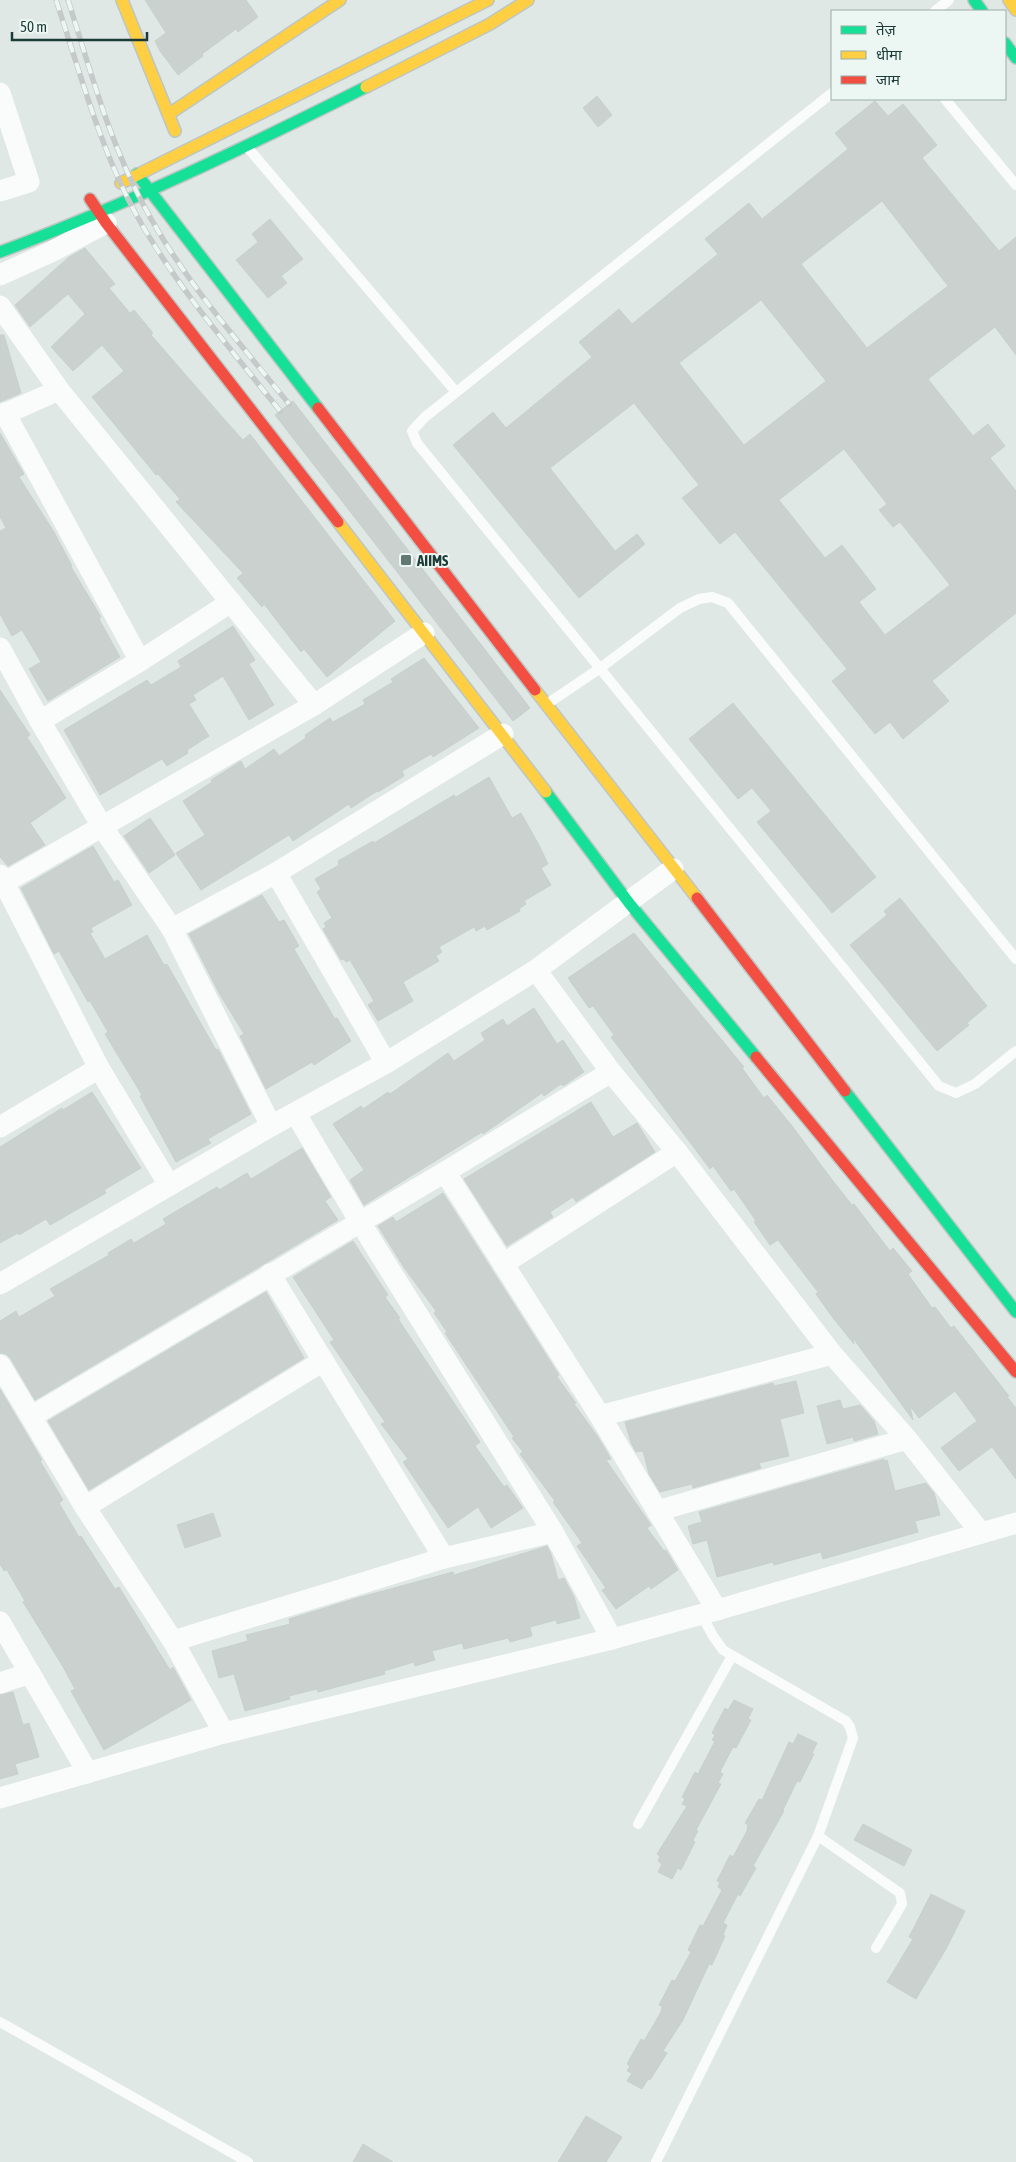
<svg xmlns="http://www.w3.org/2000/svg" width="1016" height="2162" viewBox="0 0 1016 2162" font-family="'Asap Condensed','Noto Sans Devanagari',sans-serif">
	<rect width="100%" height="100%" fill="#e0e8e5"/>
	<!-- building -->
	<g fill="#cad1ce" stroke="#c8d1ce" fill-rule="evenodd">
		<polygon points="145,0 246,0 258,17 238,32 236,29 202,54 203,56 178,75 160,51 155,41 166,33"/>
		<polygon points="597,96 612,115 598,127 583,108"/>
		<path d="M875,101L888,116L903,104L937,145L922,158L999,251L1016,237V355L995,327L928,379L973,436L988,424L1005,446L990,458L1016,491V613L932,681L949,701L903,739L890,722L875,734L832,681L847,669L735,532L720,544L682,498L699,485L634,403L550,468L615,551L637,534L645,544L579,598L453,445L493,412L506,428L592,357L579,342L619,309L632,324L718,254L705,239L749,203L762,219L848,149L835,133ZM882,201L948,286L867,348L801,264ZM761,300L826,381L744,445L679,363ZM844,449L887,504L879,510L893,527L900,522L950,585L885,635L859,602L876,589L842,545L825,558L779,500Z"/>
		<polygon points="270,219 303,259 281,276 287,283 268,298 236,260 258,242 252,234"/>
		<polygon points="85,248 115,284 109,288 130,313 134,310 153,333 151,335 224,419 243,440 250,434 395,621 327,677 304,649 301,652 264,604 262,607 237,578 243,573 176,502 180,499 158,474 156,475 92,397 124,371 102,345 73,371 51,347 85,314 68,294 30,327 15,305 69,257"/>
		<polygon points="0,335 4,335 21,393 0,402"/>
		<polygon points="293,401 530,708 513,721 275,415"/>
		<polygon points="0,433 24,474 19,477 54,532 72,566 71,567 101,617 99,619 120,657 48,701 29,669 41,662 22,630 12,636 0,614 0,531 6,528 0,517"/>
		<polygon points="233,626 255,660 249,664 274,705 249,720 223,676 193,695 196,700 189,704 209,736 187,750 188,753 167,766 162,759 100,795 64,730 147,680 151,685 181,667 178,661"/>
		<polygon points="424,658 479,728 433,757 431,754 402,771 404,776 378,792 377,791 351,808 349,804 293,841 289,835 201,890 176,853 205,835 183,801 212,782 211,780 241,761 245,769 274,749 279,756 306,738 305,735 330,718 333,722 365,704 363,700 393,682 391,679"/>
		<polygon points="0,690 30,735 27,737 66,798 30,823 45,845 8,866 0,857"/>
		<polygon points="733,703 876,877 832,913 757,822 771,811 752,788 738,799 689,739"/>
		<polygon points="489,777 512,818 521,813 539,845 548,864 541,868 551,885 524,901 526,904 519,909 520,911 487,930 485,926 476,931 474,927 439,947 442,952 436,956 439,961 403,982 413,1001 378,1021 368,1005 374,1001 350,960 346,962 344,959 341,960 323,929 326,927 324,923 332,918 317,892 321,889 315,879 339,865 338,861 373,841 374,843 454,795 456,797"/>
		<polygon points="150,818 175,855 149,873 124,836"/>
		<polygon points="93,846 114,882 118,880 132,905 91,928 93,932 90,933 105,959 147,935 164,965 167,964 216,1050 218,1049 251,1114 208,1139 211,1143 176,1162 140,1096 142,1095 105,1034 108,1032 90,1001 88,1002 59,951 54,954 21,888"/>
		<polygon points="262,895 279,922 284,920 299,946 294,949 335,1019 337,1018 351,1041 314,1065 312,1062 266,1089 240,1036 244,1034 219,993 189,934"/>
		<polygon points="900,898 987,1006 967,1023 969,1025 937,1051 850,945 887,915 884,911"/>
		<polygon points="634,933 744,1067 742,1068 764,1098 767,1095 792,1126 833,1181 852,1205 854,1204 890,1251 893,1248 912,1271 908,1274 932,1308 935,1307 951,1328 954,1326 1009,1396 1007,1397 1016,1408 1016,1479 992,1447 959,1471 941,1448 977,1421 955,1391 919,1418 910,1406 913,1420 853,1338 854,1344 833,1318 816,1294 818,1292 778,1240 770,1245 754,1222 756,1221 734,1189 731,1191 713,1166 710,1169 611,1037 614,1035 593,1006 589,1008 568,978"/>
		<polygon points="534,1008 557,1044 563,1040 584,1072 563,1086 561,1084 544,1096 542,1093 483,1134 482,1132 364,1205 350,1180 364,1170 333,1124 361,1106 363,1109 388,1092 390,1094 448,1053 454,1061 485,1040 481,1033 503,1019 507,1026"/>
		<polygon points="92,1092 141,1168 104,1190 106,1193 50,1225 46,1219 19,1235 18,1233 0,1243 0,1147 62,1108 63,1110"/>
		<polygon points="591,1102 613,1137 637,1123 655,1152 576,1202 573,1197 550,1212 553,1217 507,1246 464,1179"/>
		<polygon points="302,1148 331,1197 325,1201 338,1220 35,1400 11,1359 6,1354 0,1353 0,1321 16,1311 19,1317 55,1296 50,1289 109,1255 108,1253 131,1239 134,1243 166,1224 163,1219 217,1187 219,1190 247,1173 251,1179"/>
		<polygon points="443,1193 559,1375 557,1377 576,1403 574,1404 598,1437 611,1459 606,1460 651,1525 647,1528 664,1551 666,1550 678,1570 651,1589 649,1586 616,1609 602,1590 606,1588 577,1546 582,1543 553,1502 555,1501 520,1454 523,1452 512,1438 514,1437 445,1333 447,1332 434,1313 436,1311 405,1269 378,1226 393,1217 396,1222"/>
		<polygon points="353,1241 388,1295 385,1297 400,1318 398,1319 480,1442 475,1446 504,1487 507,1485 523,1508 491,1528 478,1507 448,1528 403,1462 408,1459 381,1424 385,1422 330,1342 334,1340 293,1277"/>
		<polygon points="266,1292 304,1358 89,1490 48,1421"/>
		<polygon points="796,1381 804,1413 780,1419 789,1456 759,1463 761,1468 693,1488 692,1484 660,1492 649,1474 643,1451 636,1452 631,1443 625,1422 773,1383 774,1386"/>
		<polygon points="0,1389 42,1460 40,1461 63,1500 59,1503 79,1537 81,1536 115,1589 119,1587 170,1670 173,1667 191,1700 104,1750 71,1691 75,1689 62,1665 23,1602 25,1601 7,1570 4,1571 0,1564"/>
		<polygon points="840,1400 843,1409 860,1405 874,1421 878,1434 854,1441 853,1437 827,1444 817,1406"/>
		<polygon points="884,1459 884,1461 887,1460 895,1491 926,1483 934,1493 940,1515 915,1521 918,1532 823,1559 821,1552 774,1565 773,1562 717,1577 707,1540 693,1544 688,1526 702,1522 699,1512"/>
		<polygon points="213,1513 221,1536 185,1548 177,1525"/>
		<polygon points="547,1546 551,1554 558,1580 564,1578 574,1597 580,1618 557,1624 556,1620 530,1627 532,1636 510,1642 508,1638 464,1649 462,1643 432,1651 435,1660 415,1666 414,1662 384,1671 385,1674 318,1692 317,1689 289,1696 290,1699 245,1711 234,1674 219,1678 212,1651 248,1641 246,1635 290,1624 289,1619 357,1598 453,1572 454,1575"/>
		<polygon points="13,1692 23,1725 29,1723 39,1757 15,1764 18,1774 0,1779 0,1695"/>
		<polygon points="734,1700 753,1709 748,1719 751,1720 736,1748 733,1747 720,1772 723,1774 718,1783 721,1784 696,1830 698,1831 693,1840 695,1842 681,1870 678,1868 672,1879 658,1872 662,1864 658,1861 660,1856 657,1854 687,1806 682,1804 685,1799 682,1797 695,1772 698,1774 715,1741 712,1740 715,1735 712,1733 725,1708 728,1710"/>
		<polygon points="798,1734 817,1743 812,1753 814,1754 800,1782 797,1781 783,1810 784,1811 753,1866 756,1868 740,1896 738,1894 723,1923 727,1925 723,1935 725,1936 712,1965 709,1964 683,2020 663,2051 667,2053 650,2080 648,2079 642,2089 627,2081 632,2073 627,2071 630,2066 627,2064 641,2039 644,2041 661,2012 662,2006 659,2005 672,1980 675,1981 691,1952 688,1950 700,1925 703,1926 722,1890 718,1887 720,1882 717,1881 730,1855 733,1857 747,1831 748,1825 745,1823 759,1799 762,1800 789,1742 793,1744"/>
		<polygon points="863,1824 912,1850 904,1866 854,1840"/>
		<polygon points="931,1894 965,1911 946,1949 916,1999 887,1982 913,1939 909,1937"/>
		<polygon points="586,2116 622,2137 606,2162 558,2162"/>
		<polygon points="363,2144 393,2162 353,2162"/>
	</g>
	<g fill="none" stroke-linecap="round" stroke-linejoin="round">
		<defs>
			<g id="fast">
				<polyline points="974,0 982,11"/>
				<polyline points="1005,43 1016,58"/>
				<polyline points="137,174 318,408"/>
				<path d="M0,252C126,205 246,147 366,87"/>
				<polyline points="546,792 629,903 756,1057"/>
				<polyline points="845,1091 1016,1312"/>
			</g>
			<g id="slow">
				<polyline points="122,0 175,131"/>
				<polyline points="1009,0 1016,10"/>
				<polyline points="366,87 490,24 528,0"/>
				<polyline points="169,114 340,0"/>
				<polyline points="121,183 488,0"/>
				<polyline points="338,522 546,792"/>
				<polyline points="535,690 697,898"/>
			</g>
			<g id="jam">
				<polyline points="90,199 106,223 338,522"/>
				<polyline points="318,408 535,690"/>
				<polyline points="697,898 845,1091"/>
				<polyline points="756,1057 1016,1372"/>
			</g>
		</defs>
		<!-- fast casing -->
		<use href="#fast" stroke="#bcc7c4" stroke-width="14"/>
		<!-- slow casing -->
		<use href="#slow" stroke="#bcc7c4" stroke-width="14"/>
		<!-- jam casing -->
		<use href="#jam" stroke="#bcc7c4" stroke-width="14"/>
		<!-- lane -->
		<g stroke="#fafcfb" stroke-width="10">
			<polyline points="935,11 949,0"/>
			<polyline points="832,93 425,417 412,431 417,443 939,1086 956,1093 975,1084 1016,1051"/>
			<polyline points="945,99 1016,185"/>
			<polyline points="248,148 456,392"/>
			<polyline points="547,704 599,669 680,608 699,599 712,597 728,603 1016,959"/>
			<polyline points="638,1824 732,1656"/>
			<polyline points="818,1836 900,1893 902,1904 876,1948"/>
			<polyline points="0,2022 248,2162"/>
			<polyline points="656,2162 818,1836 853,1738 850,1727 846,1721 723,1650 713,1636 701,1614"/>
		</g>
		<!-- street -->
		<g stroke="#fafcfb" stroke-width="21">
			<polyline points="0,93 29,182 0,191"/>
			<polyline points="0,275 51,252 106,223"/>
			<polyline points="0,306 59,390 314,705"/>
			<polyline points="5,413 140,661"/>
			<polyline points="0,416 59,390"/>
			<polyline points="0,648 40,721 103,828 172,929 271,1126"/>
			<polyline points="40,721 140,661 231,602"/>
			<polyline points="276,873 386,1063"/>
			<polyline points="0,875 99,1068 169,1185"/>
			<polyline points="0,885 314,705 424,633"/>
			<polyline points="172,929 276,873 503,734"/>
			<polyline points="536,970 611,1072 677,1152 832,1354 907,1439 981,1533"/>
			<polyline points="296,1114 360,1222 553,1532 612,1639"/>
			<polyline points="0,1127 99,1068"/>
			<polyline points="445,1172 600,1416 717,1610"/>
			<polyline points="503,1264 677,1152"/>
			<polyline points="270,1274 444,1558"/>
			<polyline points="0,1284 271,1126 386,1063 536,970 673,869"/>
			<polyline points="0,1365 85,1507 173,1641 224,1733"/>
			<polyline points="32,1416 445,1172 611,1072"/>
			<polyline points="600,1416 832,1354"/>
			<polyline points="85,1507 323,1361"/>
			<polyline points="657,1511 907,1439"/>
			<polyline points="0,1622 88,1773"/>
			<polyline points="173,1641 444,1558 553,1532"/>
			<polyline points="0,1683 30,1673"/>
			<polyline points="0,1798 224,1733 612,1639 717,1610 1016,1523"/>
		</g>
		<!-- fast -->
		<use href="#fast" stroke="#16e098" stroke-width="11"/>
		<!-- slow -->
		<use href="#slow" stroke="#ffcf43" stroke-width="11"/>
		<!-- jam -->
		<use href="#jam" stroke="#f24e42" stroke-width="11"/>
		<defs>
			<g id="rail">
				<path d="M56,0C80,72 100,149 137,216C176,286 230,348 280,411"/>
				<path d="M68,0C90,69 109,141 144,206C182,278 238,341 289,404"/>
			</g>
		</defs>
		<!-- rail casing -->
		<use href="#rail" stroke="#c5c9c9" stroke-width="5.5"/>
		<!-- rail -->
		<use href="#rail" stroke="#ecf7f3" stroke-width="4" stroke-dasharray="11" stroke-linecap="butt"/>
	</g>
	<!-- markers -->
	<rect fill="#617873" stroke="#ecf7f3" stroke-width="2" x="400" y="554" width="12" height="12" rx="2.5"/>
	<g text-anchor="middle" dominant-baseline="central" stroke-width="4" stroke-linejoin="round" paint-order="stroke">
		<!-- poi labels -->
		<g font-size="15" font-weight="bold" fill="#1c3b36" stroke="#ecf7f3" text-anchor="start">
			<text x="417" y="560">AIIMS</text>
		</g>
	</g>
	<!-- legend -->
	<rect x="831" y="10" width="175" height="90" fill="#ecf7f3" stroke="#99aca7"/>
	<rect x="841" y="26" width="25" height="8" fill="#16e098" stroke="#99aca7"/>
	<text x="876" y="35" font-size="15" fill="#1c3b36">तेज़</text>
	<rect x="841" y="51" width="25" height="8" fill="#ffcf43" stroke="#99aca7"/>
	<text x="876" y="60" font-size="15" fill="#1c3b36">धीमा</text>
	<rect x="841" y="76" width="25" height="8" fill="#f24e42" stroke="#99aca7"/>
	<text x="876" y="85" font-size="15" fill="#1c3b36">जाम</text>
	<!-- scale -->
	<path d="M12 32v8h135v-8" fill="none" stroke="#1c3b36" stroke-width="2.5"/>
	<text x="20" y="32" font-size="15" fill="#1c3b36" stroke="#ecf7f3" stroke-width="4" paint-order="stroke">50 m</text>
</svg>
